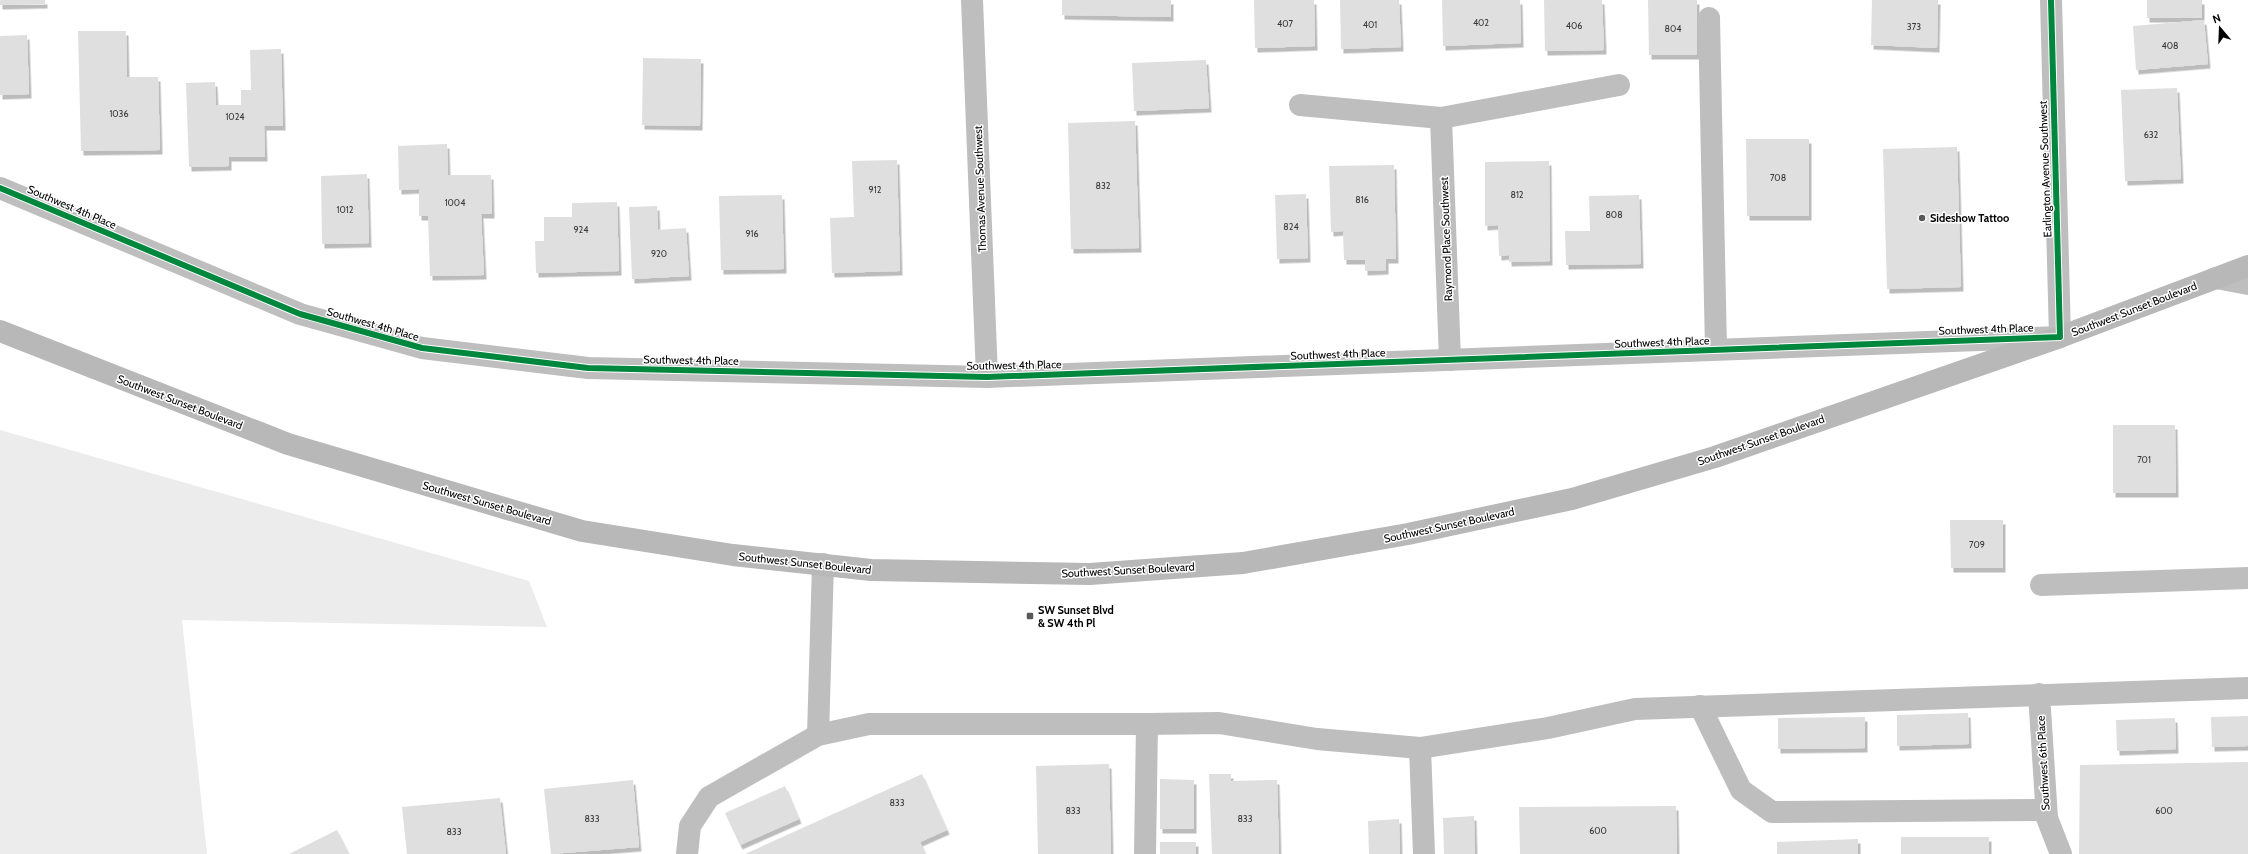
<svg xmlns="http://www.w3.org/2000/svg" width="2248" height="854" viewBox="0 0 2248 854" font-family="Cabin,sans-serif">
	<defs>
		<filter id="shadow"><feDropShadow dx="2.5" dy="4.5" stdDeviation="0" flood-color="#0004"/></filter>
	</defs>
	<rect width="100%" height="100%" fill="#fff"/>
	<!-- green -->
	<polygon fill="#ececec" points="0,430 529,581 547,627 182,620 207,854 0,854"/>
	<!-- building -->
	<g fill="#dfdfdf" filter="url(#shadow)">
		<polygon points="0,0 45,0 45,4 0,5"/>
		<polygon points="1062,0 1171,0 1171,17 1062,15"/>
		<polygon points="1254,0 1314,0 1315,46 1255,48"/>
		<polygon points="1340,0 1399,0 1401,47 1341,49"/>
		<polygon points="1442,0 1520,0 1521,43 1443,46"/>
		<polygon points="1544,0 1602,0 1604,50 1545,51"/>
		<polygon points="1648,0 1697,0 1697,55 1649,55"/>
		<polygon points="1872,0 1938,0 1937,48 1871,45"/>
		<rect x="2147" y="0" width="55" height="18"/>
		<polygon points="2204,20 2208,64 2136,70 2133,26"/>
		<polygon points="78,31 126,31 127,77 158,77 160,150 81,151"/>
		<polygon points="27,35 29,94 0,95 0,36"/>
		<polygon points="281,49 283,126 264,126 265,157 229,157 229,166 189,167 186,83 215,82 216,105 241,105 241,90 251,90 250,50"/>
		<polygon points="643,58 701,59 700,126 642,125"/>
		<polygon points="1206,60 1209,108 1134,111 1132,63"/>
		<polygon points="2177,88 2181,179 2125,181 2121,90"/>
		<polygon points="1135,121 1139,248 1071,249 1068,123"/>
		<polygon points="1746,139 1809,139 1809,216 1747,216"/>
		<polygon points="447,144 448,175 491,175 492,214 481,214 484,275 430,276 428,216 419,216 419,189 399,190 398,146"/>
		<polygon points="1957,147 1961,287 1887,289 1883,149"/>
		<polygon points="897,160 900,271 832,273 830,218 854,217 852,161"/>
		<polygon points="1549,161 1550,261 1509,262 1509,255 1499,256 1498,225 1485,226 1485,162"/>
		<polygon points="1394,165 1396,259 1386,259 1386,270 1365,271 1365,260 1344,260 1343,231 1331,232 1329,166"/>
		<polygon points="367,174 369,243 322,244 321,176"/>
		<polygon points="1306,194 1308,258 1277,259 1275,195"/>
		<polygon points="782,195 784,269 721,270 719,196"/>
		<polygon points="1639,195 1641,264 1566,265 1565,231 1590,231 1589,196"/>
		<polygon points="617,202 619,271 536,273 535,241 544,241 544,217 572,217 572,203"/>
		<polygon points="657,206 658,230 686,228 689,276 632,279 629,207"/>
		<polygon points="2113,425 2175,425 2176,493 2113,493"/>
		<polygon points="1950,520 2003,520 2003,568 1951,568"/>
		<polygon points="1968,713 1969,744 1897,746 1897,715"/>
		<polygon points="2248,716 2248,746 2212,747 2211,717"/>
		<polygon points="1865,717 1865,748 1778,749 1778,718"/>
		<polygon points="2175,718 2176,749 2117,751 2116,720"/>
		<polygon points="2248,762 2248,854 2079,854 2080,765"/>
		<polygon points="1109,764 1111,854 1038,854 1036,766"/>
		<polygon points="922,774 947,830 920,842 926,854 745,854"/>
		<polygon points="1209,774 1231,774 1231,781 1277,780 1279,854 1212,854"/>
		<polygon points="1160,779 1194,780 1194,829 1160,829"/>
		<polygon points="633,780 639,847 551,854 544,789"/>
		<polygon points="785,786 799,819 740,845 725,813"/>
		<polygon points="500,798 506,854 407,854 402,807"/>
		<polygon points="1676,806 1677,854 1520,854 1519,807"/>
		<polygon points="1474,816 1475,854 1444,854 1443,818"/>
		<polygon points="1399,819 1400,854 1369,854 1368,821"/>
		<polygon points="337,830 349,854 289,854"/>
		<rect x="1901" y="837" width="88" height="17"/>
		<polygon points="1858,839 1858,854 1777,854 1777,842"/>
		<rect x="1160" y="842" width="36" height="12"/>
	</g>
	<g fill="none" stroke-linecap="round" stroke-linejoin="round">
		<!-- lane -->
		<g stroke="#bebebe" stroke-width="22">
			<polyline points="1709,18 1716,349"/>
			<polyline points="2041,585 2248,578"/>
			<polyline points="1700,706 1741,790 1772,812 2046,810"/>
			<polyline points="1147,724 1219,723 1317,739 1420,748 1548,728 1635,709 2248,688"/>
			<polyline points="1420,748 1424,854"/>
		</g>
		<!-- street -->
		<g stroke="#bebebe" stroke-width="22">
			<polyline points="972,0 987,377"/>
			<polyline points="1300,105 1441,118 1619,85"/>
			<polyline points="1441,118 1450,360"/>
			<polyline points="0,188 300,314 422,348 588,368 987,377 2060,337 2051,0"/>
			<polyline points="2216,278 2248,284"/>
			<polyline points="2039,694 2047,818 2061,854"/>
			<polyline points="818,735 823,564"/>
			<polyline points="687,854 690,826 709,797 818,735 869,724 1147,724 1145,854"/>
		</g>
		<!-- secondary -->
		<polyline stroke="#b8b8b8" stroke-width="22" points="0,331 288,444 582,531 733,555 871,570 1090,574 1243,563 1408,534 1572,499 1715,457 2060,337 2248,266"/>
		<defs>
			<polyline id="cycleway" points="0,188 300,314 422,348 588,368 987,377 2060,337 2051,0"/>
		</defs>
		<!-- cycleway casing -->
		<use href="#cycleway" stroke="#fff" stroke-width="8"/>
		<!-- cycleway -->
		<use href="#cycleway" stroke="#00873e" stroke-width="6"/>
	</g>
	<!-- markers -->
	<g fill="#595959" stroke="#fff" stroke-width="1.5">
		<circle cx="1922" cy="218" r="4"/>
		<rect x="1026" y="612" width="8" height="8" rx="2"/>
	</g>
	<g text-anchor="middle" dominant-baseline="central" stroke-width="3" stroke-linejoin="round" paint-order="stroke">
		<!-- number labels -->
		<g font-size="9" fill="#383838">
			<text x="1481" y="22">402</text>
			<text x="1285" y="23">407</text>
			<text x="1370" y="24">401</text>
			<text x="1574" y="25">406</text>
			<text x="1914" y="26">373</text>
			<text x="1673" y="28">804</text>
			<text x="2170" y="45">408</text>
			<text x="119" y="113">1036</text>
			<text x="235" y="116">1024</text>
			<text x="2151" y="134">632</text>
			<text x="1778" y="177">708</text>
			<text x="1103" y="185">832</text>
			<text x="875" y="189">912</text>
			<text x="1517" y="194">812</text>
			<text x="1362" y="199">816</text>
			<text x="455" y="202">1004</text>
			<text x="345" y="209">1012</text>
			<text x="1614" y="214">808</text>
			<text x="1291" y="226">824</text>
			<text x="581" y="229">924</text>
			<text x="752" y="233">916</text>
			<text x="659" y="253">920</text>
			<text x="2144" y="459">701</text>
			<text x="1977" y="544">709</text>
			<text x="897" y="802">833</text>
			<text x="1073" y="810">833</text>
			<text x="2164" y="810">600</text>
			<text x="592" y="818">833</text>
			<text x="1245" y="818">833</text>
			<text x="1598" y="830">600</text>
			<text x="454" y="831">833</text>
		</g>
		<!-- street labels -->
		<g font-size="11" fill="#000" stroke="#fff">
			<text transform="translate(2045 169) rotate(-92)">Earlington Avenue Southwest</text>
			<text transform="translate(980 189) rotate(-92)">Thomas Avenue Southwest</text>
			<text transform="translate(72 207) rotate(23)">Southwest 4th Place</text>
			<text transform="translate(1446 239) rotate(-92)">Raymond Place Southwest</text>
			<text transform="translate(2134 309) rotate(-21)">Southwest Sunset Boulevard</text>
			<text transform="translate(373 324) rotate(16)">Southwest 4th Place</text>
			<text transform="translate(1986 329) rotate(-2)">Southwest 4th Place</text>
			<text transform="translate(1662 342) rotate(-2)">Southwest 4th Place</text>
			<text transform="translate(1338 354) rotate(-2)">Southwest 4th Place</text>
			<text transform="translate(691 360) rotate(1)">Southwest 4th Place</text>
			<text transform="translate(1014 365) rotate(-1)">Southwest 4th Place</text>
			<text transform="translate(180 402) rotate(21)">Southwest Sunset Boulevard</text>
			<text transform="translate(1761 440) rotate(-19)">Southwest Sunset Boulevard</text>
			<text transform="translate(487 503) rotate(16)">Southwest Sunset Boulevard</text>
			<text transform="translate(1449 525) rotate(-12)">Southwest Sunset Boulevard</text>
			<text transform="translate(805 563) rotate(6)">Southwest Sunset Boulevard</text>
			<text transform="translate(1128 570) rotate(-3)">Southwest Sunset Boulevard</text>
			<text transform="translate(2043 763) rotate(-93)">Southwest 6th Place</text>
		</g>
		<!-- poi labels -->
		<g font-size="11" font-weight="bold" fill="#000" stroke="#fff" text-anchor="start">
			<text x="1930" y="218">Sideshow Tattoo</text>
			<text x="1038" y="610">SW Sunset Blvd<tspan x="1038" dy="13">&amp; SW 4th Pl</tspan></text>
		</g>
	</g>
	<!-- north arrow -->
	<g transform="translate(2220 28) rotate(341)" stroke="#ffffff" stroke-width="3" paint-order="stroke">
	<path d="M0-3L7 15L0 10L-7 15Z" fill="#000000"/>
	<text y="-6" font-size="11" font-weight="bold" text-anchor="middle" fill="#000000">N</text>
	</g>
</svg>
